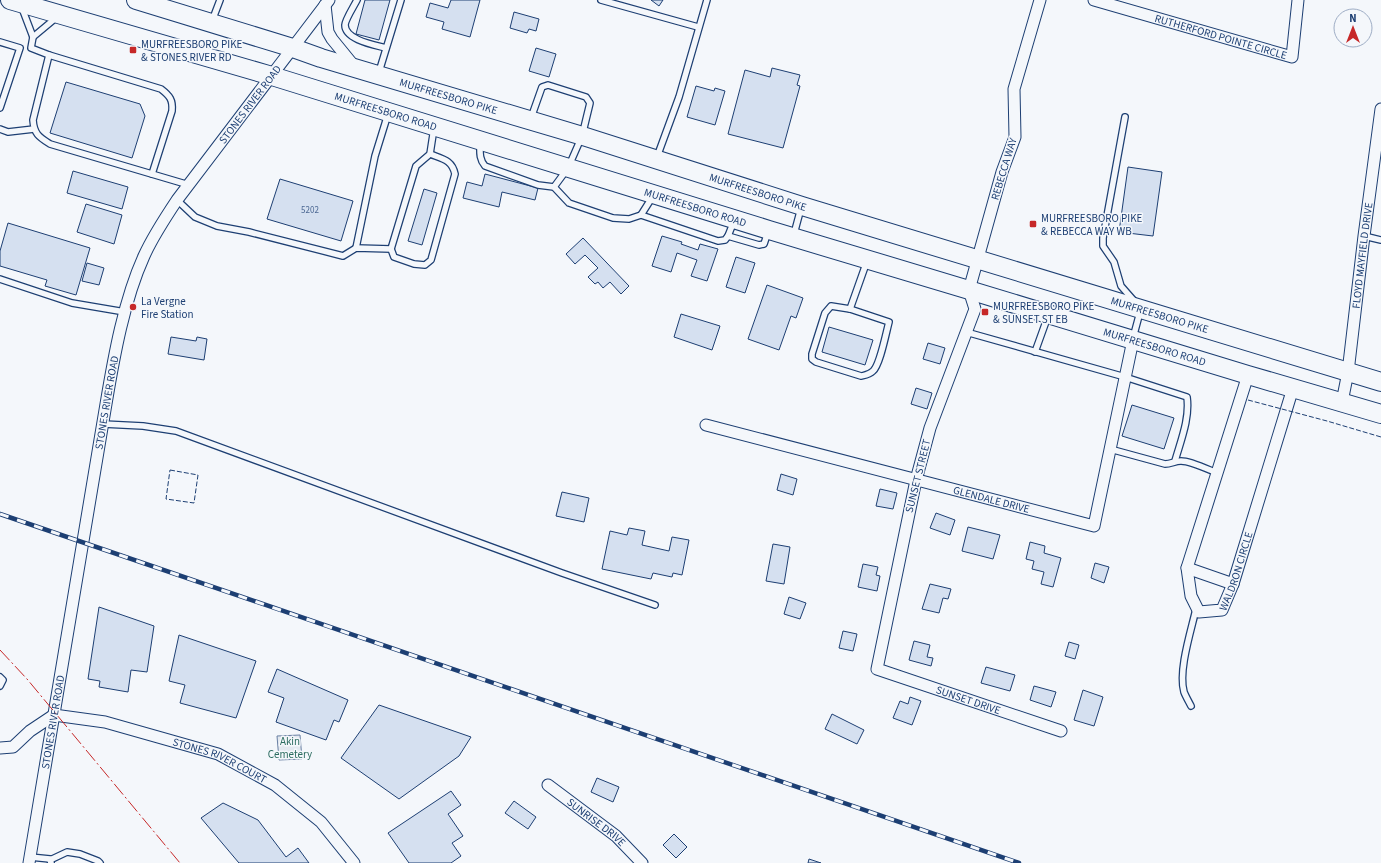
<svg xmlns="http://www.w3.org/2000/svg" width="1381" height="863" viewBox="0 0 1381 863" font-family="'Source Sans 3',sans-serif">
	<rect width="100%" height="100%" fill="#f4f7fb"/>
	<!-- green -->
	<polygon fill="#e3e9f0" stroke="#687fa3" points="300,735 302,759 279,760 277,736"/>
	<!-- building -->
	<g fill="#d5e0f0" stroke="#1d3f73">
		<polygon points="365,0 390,0 379,40 356,34"/>
		<polygon points="451,0 480,0 470,37 442,29 444,22 426,17 430,3 448,8"/>
		<polygon points="651,0 663,0 659,6"/>
		<polygon points="514,12 539,19 536,31 529,29 527,33 510,28"/>
		<polygon points="536,48 556,54 549,77 529,71"/>
		<polygon points="772,68 800,75 797,85 800,86 783,148 728,134 745,70 770,77"/>
		<polygon points="66,82 140,104 145,116 132,158 50,133"/>
		<polygon points="696,86 714,91 715,88 725,91 715,125 687,117"/>
		<polygon points="1128,167 1162,172 1153,236 1119,232"/>
		<polygon points="73,171 128,187 122,209 67,193"/>
		<polygon points="485,174 538,188 535,200 502,192 499,207 463,198 467,182 482,186"/>
		<polygon points="280,179 353,201 341,241 267,219"/>
		<polygon points="424,189 437,193 422,245 408,241"/>
		<polygon points="86,204 122,215 114,244 77,232"/>
		<polygon points="8,223 90,248 76,295 45,286 47,280 0,266 0,251"/>
		<polygon points="662,236 682,242 681,244 698,250 700,244 718,249 707,281 691,276 697,260 677,253 671,272 652,266"/>
		<polygon points="583,238 629,286 621,294 610,282 603,288 598,282 595,284 588,277 598,268 585,255 575,264 566,254"/>
		<polygon points="736,257 755,263 745,293 726,287"/>
		<polygon points="87,263 104,268 99,285 82,281"/>
		<polygon points="767,285 803,298 796,318 791,316 779,350 748,339"/>
		<polygon points="681,314 720,326 712,350 674,337"/>
		<polygon points="829,327 873,340 865,365 822,352"/>
		<polygon points="171,337 196,341 197,337 207,339 204,360 168,354"/>
		<polygon points="928,343 945,348 940,364 923,359"/>
		<polygon points="916,388 932,393 927,409 911,404"/>
		<polygon points="1132,405 1174,418 1164,449 1122,436"/>
		<polygon points="781,474 797,479 793,495 777,490"/>
		<polygon points="880,489 897,493 893,509 876,506"/>
		<polygon points="562,492 589,498 584,522 556,516"/>
		<polygon points="936,513 955,520 950,535 930,528"/>
		<polygon points="968,527 1000,535 993,559 962,551"/>
		<polygon points="629,528 645,531 642,545 669,551 672,537 689,540 682,575 673,573 672,577 653,573 651,579 602,569 610,531 627,535"/>
		<polygon points="1030,542 1045,546 1044,553 1061,558 1053,587 1041,584 1044,572 1032,569 1034,561 1026,559"/>
		<polygon points="773,544 790,547 784,584 766,581"/>
		<polygon points="1095,563 1109,567 1104,583 1091,578"/>
		<polygon points="863,564 878,567 876,575 880,576 877,591 858,587"/>
		<polygon points="930,584 951,589 948,599 943,598 939,613 922,609"/>
		<polygon points="789,597 806,603 800,619 784,614"/>
		<polygon points="99,607 154,626 147,672 131,670 128,692 99,687 100,681 88,679"/>
		<polygon points="843,631 857,634 853,651 839,648"/>
		<polygon points="179,635 256,661 236,718 180,703 185,685 169,681"/>
		<polygon points="914,641 930,645 927,657 933,658 931,666 909,660"/>
		<polygon points="1069,642 1079,645 1075,659 1065,656"/>
		<polygon points="986,667 1015,675 1010,691 981,683"/>
		<polygon points="277,669 348,700 339,722 334,720 326,740 276,722 284,698 268,692"/>
		<polygon points="1034,686 1056,692 1051,707 1030,700"/>
		<polygon points="1083,690 1103,697 1094,726 1074,720"/>
		<polygon points="910,697 921,701 912,725 893,718 900,701 908,704"/>
		<polygon points="379,705 471,737 459,756 399,799 341,758"/>
		<polygon points="832,714 864,730 857,744 825,729"/>
		<polygon points="597,778 619,787 613,802 591,792"/>
		<polygon points="451,791 461,805 448,814 463,836 452,843 461,856 451,863 409,863 388,833"/>
		<polygon points="514,801 536,817 528,829 505,813"/>
		<polygon points="223,803 258,820 286,857 298,848 309,863 239,863 201,818"/>
		<polygon points="674,834 687,847 676,858 663,845"/>
		<polygon points="809,859 821,863 808,863"/>
	</g>
	<g fill="none" stroke-linecap="round" stroke-linejoin="round">
		<defs>
			<g id="lane">
				<path d="M357,0C354,6 345,20 345,25C345,40 375,45 386,48"/>
				<polyline points="601,0 698,27"/>
				<path d="M22,8L33,37L31,48L49,55L33,120C34,134 39,137 50,144L189,185"/>
				<polyline points="212,21 220,0"/>
				<polyline points="33,37 57,17"/>
				<polyline points="0,42 20,48 0,108"/>
				<path d="M49,55L161,89C170,96 173,100 172,111L152,174"/>
				<polyline points="379,72 401,0"/>
				<polyline points="1125,117 1103,238 1103,246 1114,262 1121,286 1135,302"/>
				<polyline points="531,118 542,87 548,85 586,97 590,103 582,136 568,168 554,187"/>
				<polyline points="0,129 8,132 34,129"/>
				<path d="M480,143C480,152 479,159 485,166L538,185L554,187L569,203L613,218L629,219L641,215L653,196"/>
				<polyline points="657,157 679,97 707,0"/>
				<polyline points="177,200 195,217 217,226 249,232 343,256 356,248 391,249 416,166 430,154 434,128"/>
				<polyline points="641,215 718,241 725,240 728,236 734,221"/>
				<polyline points="794,234 801,208"/>
				<polyline points="728,236 759,245 764,244 768,232"/>
				<polyline points="1364,236 1381,240"/>
				<polyline points="356,248 375,156 388,114"/>
				<path d="M391,249L394,257L414,264L425,265L431,260L455,174C452,160 443,159 430,154"/>
				<polyline points="0,279 72,303 125,312"/>
				<path d="M831,306L850,309L889,322C886,333 880,365 873,371C869,375 866,375 861,376L816,362L812,359V354L825,313Z"/>
				<polyline points="850,309 867,261"/>
				<path d="M966,332L1125,377L1187,397C1190,418 1181,440 1175,461"/>
				<polyline points="1133,338 1140,312"/>
				<polyline points="1035,352 1048,316"/>
				<polyline points="103,424 143,426 176,431 562,573 655,605"/>
				<path d="M1110,449L1165,464C1171,464 1175,461 1181,461C1191,461 1207,469 1217,473"/>
				<polyline points="0,677 3,680 0,686"/>
				<path d="M1191,706C1189,702 1186,697 1184,692C1178,671 1191,631 1196,609"/>
				<polyline points="30,857 50,859 51,863"/>
				<polyline points="50,860 67,852 80,854 98,861 100,863"/>
			</g>
			<g id="street">
				<path id="s1" d="M1040,0L1014,89L1015,137L1002,172L969,290L975,309L930,428L916,480L877,669L1061,731"/>
				<path id="s2" d="M1094,0L1292,57L1298,0"/>
				<polyline points="325,5 328,32 332,39 354,66"/>
				<path id="s3" d="M1248,375L1187,568L1191,596L1199,612L1222,610L1233,584L1293,388"/>
				<path id="s4" d="M1342,402L1348,372L1364,236L1381,109"/>
				<path id="s5" d="M706,425L1094,526L1133,340"/>
				<polyline points="1187,568 1233,584"/>
				<path id="s6" d="M0,748L13,747L30,731L54,715L105,722L218,754L275,785L321,822L354,863"/>
				<path id="s7" d="M548,785L616,836L642,863"/>
				<path id="s8" d="M29,863L106,404C114,356 124,300 144,256C153,236 165,218 177,200L329,0"/>
			</g>
			<g id="primary">
				<path id="s9" d="M10,0L272,76L769,230L969,290L1248,375L1381,414"/>
				<path id="s10" d="M136,0L293,48L321,58L586,137L802,206L1381,382"/>
			</g>
		</defs>
		<!-- lane casing -->
		<use href="#lane" stroke="#1d3f73" stroke-width="8"/>
		<!-- street casing -->
		<use href="#street" stroke="#1d3f73" stroke-width="13"/>
		<!-- primary casing -->
		<use href="#primary" stroke="#1d3f73" stroke-width="20"/>
		<!-- lane -->
		<use href="#lane" stroke="#f4f7fb" stroke-width="5.5"/>
		<!-- street -->
		<use href="#street" stroke="#f4f7fb" stroke-width="11"/>
		<!-- primary -->
		<use href="#primary" stroke="#f4f7fb" stroke-width="18"/>
		<defs>
			<polyline id="rail" points="0,514 1019,863"/>
		</defs>
		<!-- rail casing -->
		<use href="#rail" stroke="#1d3f73" stroke-width="4.5"/>
		<!-- rail -->
		<use href="#rail" stroke="#f4f7fb" stroke-width="3" stroke-dasharray="9" stroke-linecap="butt"/>
		<!-- fence -->
		<g stroke="#1d3f73" stroke-width="1" stroke-dasharray="5 2" stroke-linecap="butt">
			<polyline points="1248,400 1327,421 1381,437"/>
			<polygon points="170,470 198,475 194,503 166,499"/>
		</g>
		<!-- power -->
		<polyline stroke="#c62828" stroke-width="1" stroke-dasharray="14 3 2 3" stroke-linecap="butt" points="0,650 27,679 180,863"/>
	</g>
	<!-- markers -->
	<g fill="#c62828" stroke="#f4f7fb" stroke-width="1.5">
		<rect x="129" y="46" width="8" height="8" rx="2"/>
		<rect x="1029" y="220" width="8" height="8" rx="2"/>
		<circle cx="133" cy="307" r="4"/>
		<rect x="981" y="308" width="8" height="8" rx="2"/>
	</g>
	<g text-anchor="middle" dominant-baseline="central" stroke-width="3" stroke-linejoin="round" paint-order="stroke">
		<!-- number labels -->
		<g font-size="9" fill="#4b6792">
			<text x="310" y="210">5202</text>
		</g>
		<!-- street labels -->
		<g font-size="11" fill="#1d3f73" stroke="#f4f7fb">
			<text stroke="none"><textPath href="#s2" startOffset="132">RUTHERFORD POINTE CIRCLE</textPath></text>
			<text stroke="none"><textPath href="#s10" startOffset="327">MURFREESBORO PIKE</textPath></text>
			<text stroke="none"><textPath href="#s8" startOffset="804">STONES RIVER ROAD</textPath></text>
			<text stroke="none"><textPath href="#s9" startOffset="392">MURFREESBORO ROAD</textPath></text>
			<text transform="translate(1004 169) rotate(-73)">REBECCA WAY</text>
			<text stroke="none"><textPath href="#s10" startOffset="651">MURFREESBORO PIKE</textPath></text>
			<text stroke="none"><textPath href="#s9" startOffset="716">MURFREESBORO ROAD</textPath></text>
			<text stroke="none"><textPath href="#s4" startOffset="148">FLOYD MAYFIELD DRIVE</textPath></text>
			<text stroke="none"><textPath href="#s10" startOffset="1071">MURFREESBORO PIKE</textPath></text>
			<text stroke="none"><textPath href="#s9" startOffset="1196">MURFREESBORO ROAD</textPath></text>
			<text stroke="none"><textPath href="#s8" startOffset="467">STONES RIVER ROAD</textPath></text>
			<text transform="translate(918 476) rotate(-76)">SUNSET STREET</text>
			<text stroke="none"><textPath href="#s5" startOffset="295">GLENDALE DRIVE</textPath></text>
			<text stroke="none"><textPath href="#s3" startOffset="313">WALDRON CIRCLE</textPath></text>
			<text stroke="none"><textPath href="#s1" startOffset="791">SUNSET DRIVE</textPath></text>
			<text stroke="none"><textPath href="#s8" startOffset="143">STONES RIVER ROAD</textPath></text>
			<text stroke="none"><textPath href="#s6" startOffset="238">STONES RIVER COURT</textPath></text>
			<text stroke="none"><textPath href="#s7" startOffset="61">SUNRISE DRIVE</textPath></text>
		</g>
		<!-- poi labels -->
		<g font-size="11" fill="#1d3f73" stroke="#f4f7fb" text-anchor="start">
			<text x="141" y="44">MURFREESBORO PIKE<tspan x="141" dy="13">&amp; STONES RIVER RD</tspan></text>
			<text x="1041" y="218">MURFREESBORO PIKE<tspan x="1041" dy="13">&amp; REBECCA WAY WB</tspan></text>
			<text x="141" y="301">La Vergne<tspan x="141" dy="13">Fire Station</tspan></text>
			<text x="993" y="306">MURFREESBORO PIKE<tspan x="993" dy="13">&amp; SUNSET ST EB</tspan></text>
		</g>
		<!-- park labels -->
		<g font-size="11" fill="#2c6c60" stroke="#f4f7fb">
			<text x="290" y="741">Akin<tspan x="290" dy="13">Cemetery</tspan></text>
		</g>
	</g>
	<!-- north arrow -->
	<g transform="translate(1353 28)"><circle r="19" fill="#f4f7fb" stroke="#9eadc5"/>
	<path d="M0-3L7 15L0 10L-7 15Z" fill="#c62828"/>
	<text y="-6" font-size="11" font-weight="bold" text-anchor="middle" fill="#1d3f73">N</text>
	</g>
</svg>
